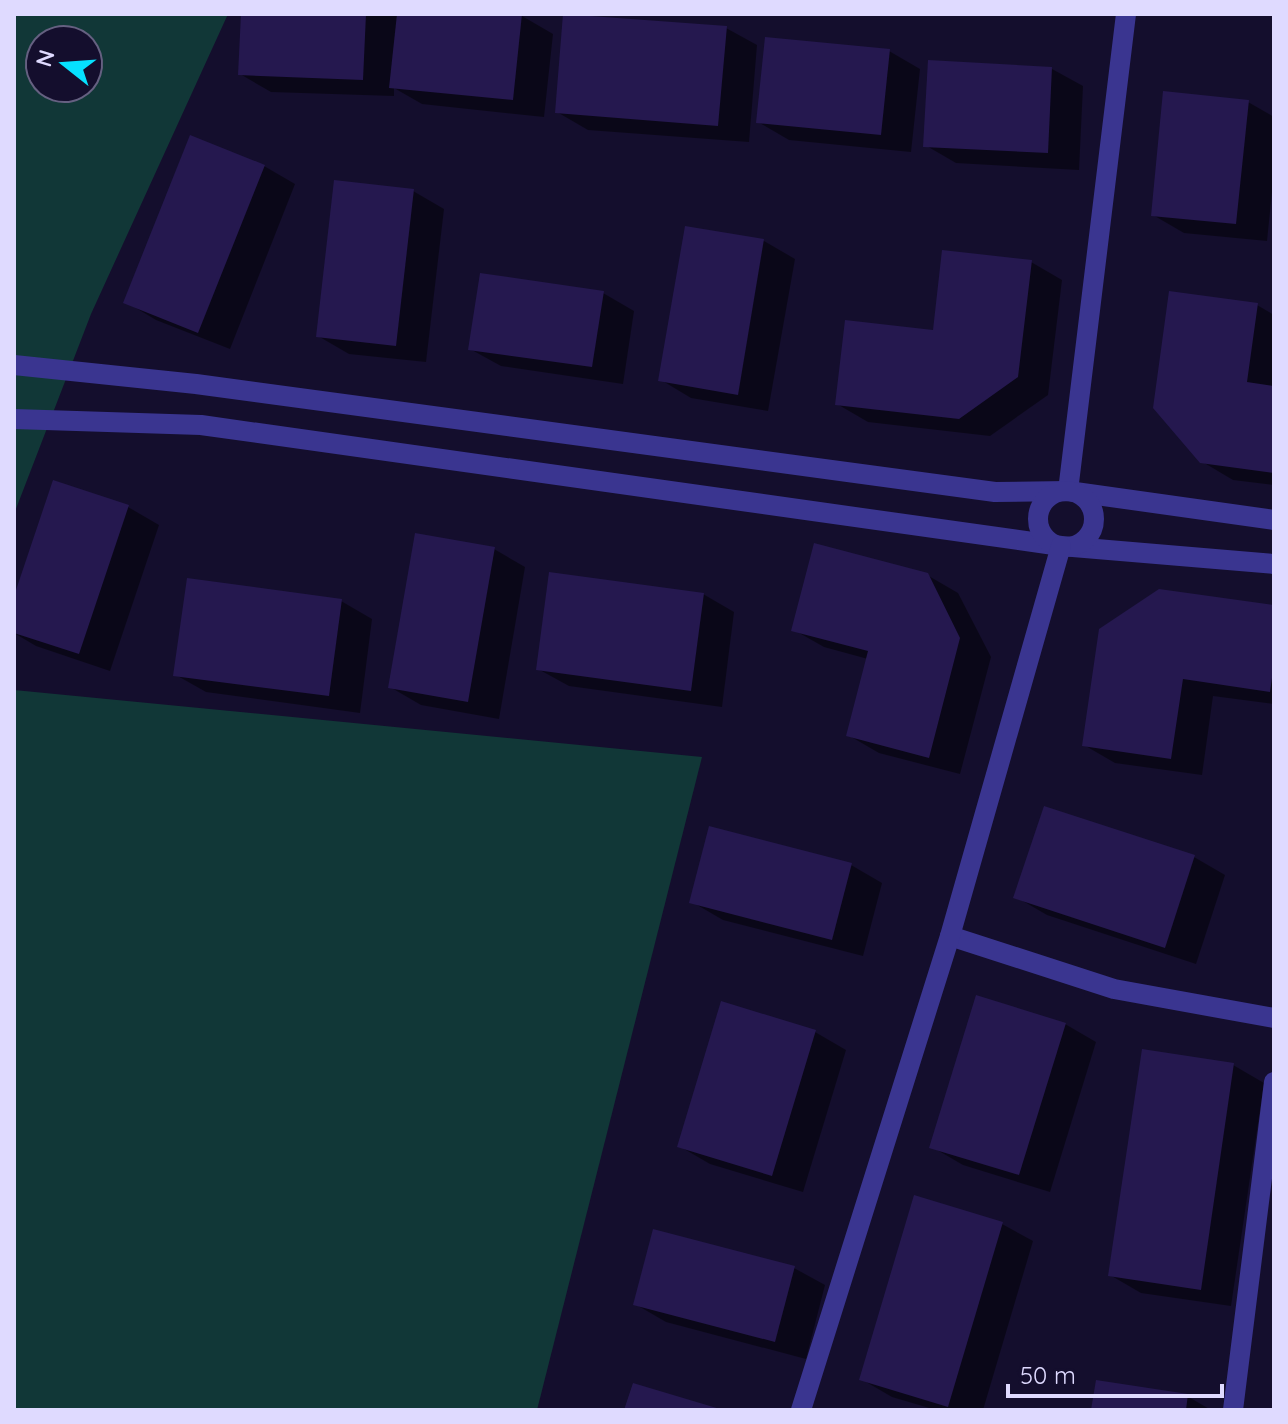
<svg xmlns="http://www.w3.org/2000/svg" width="1288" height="1424" viewBox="0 0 1288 1424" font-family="Quicksand,sans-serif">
	<rect width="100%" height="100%" fill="#140e2d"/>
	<!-- green -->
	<g fill="#113737" fill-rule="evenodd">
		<path d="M14,14H228L91,314L14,514ZM40,40H88V88H40Z"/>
		<polygon points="14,690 702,757 537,1410 14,1410"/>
	</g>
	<!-- shadow -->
	<g fill="#0007">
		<polygon points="243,14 522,16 553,34 544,117 422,104 394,88 394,96 271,92 240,74"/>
		<polygon points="726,28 757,45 749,142 588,130 557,112"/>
		<polygon points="889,51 920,69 911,152 789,140 758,122"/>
		<polygon points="1052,69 1083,86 1079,170 956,163 925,145"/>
		<polygon points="1248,102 1274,117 1274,172 1267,241 1184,233 1153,215"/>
		<polygon points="264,166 295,184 230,349 156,320 126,302"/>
		<polygon points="413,191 444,209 426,362 349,354 318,336"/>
		<polygon points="687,228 764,241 795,259 768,411 691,398 661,380"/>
		<polygon points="1031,262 1062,280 1048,395 990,436 868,422 837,404"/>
		<polygon points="603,293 634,311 623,384 501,366 470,349"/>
		<polygon points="1257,305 1274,315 1274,485 1233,480 1201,461"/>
		<polygon points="54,482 128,507 159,525 110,671 36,646 14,633 14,602"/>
		<polygon points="494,549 525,567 499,719 421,705 390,687"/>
		<polygon points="927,575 958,593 991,657 960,774 879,753 848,735 868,659 824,647 794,630"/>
		<polygon points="703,594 734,612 722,707 569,686 538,669"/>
		<polygon points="341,601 372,619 360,713 206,692 176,675"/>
		<polygon points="1274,607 1274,704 1213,696 1202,775 1115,763 1084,745"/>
		<polygon points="1045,808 1194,857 1225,875 1196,964 1047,915 1016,897"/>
		<polygon points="851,865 882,883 863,956 723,920 692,902"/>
		<polygon points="1065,1024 1096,1042 1050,1192 963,1165 932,1147"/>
		<polygon points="815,1032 846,1050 803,1192 710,1164 679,1146"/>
		<polygon points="1233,1065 1264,1083 1231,1306 1141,1293 1110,1275"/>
		<polygon points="1002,1224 1033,1241 983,1410 936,1410 892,1397 861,1379"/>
		<polygon points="794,1268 825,1285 806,1359 666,1322 635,1304"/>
		<polygon points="1187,1396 1211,1410 1093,1410"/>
	</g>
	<!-- building -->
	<g fill="#25184f">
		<polygon points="241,14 366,14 363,80 238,75"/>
		<polygon points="397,14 522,14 513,100 389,88"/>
		<polygon points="563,14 727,26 718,126 555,113"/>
		<polygon points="765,37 890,49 881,135 756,123"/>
		<polygon points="928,60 1052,67 1048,153 923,147"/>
		<polygon points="1163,91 1249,100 1236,224 1151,216"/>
		<polygon points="190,135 265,165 198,333 123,303"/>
		<polygon points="334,180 414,189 396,346 316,337"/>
		<polygon points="685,226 764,239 738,395 658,381"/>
		<polygon points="942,250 1032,260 1018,377 959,419 835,405 845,320 933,330"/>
		<polygon points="480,273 604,291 592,367 468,350"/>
		<polygon points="1169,291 1258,303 1247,382 1274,386 1274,473 1200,463 1153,408"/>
		<polygon points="53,480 129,505 79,654 14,633 14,596"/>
		<polygon points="415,533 495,547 468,702 388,688"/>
		<polygon points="814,543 928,573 960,638 929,758 846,736 868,651 791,631"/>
		<polygon points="549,572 704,593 691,691 536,670"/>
		<polygon points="187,578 342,599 329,696 173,676"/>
		<polygon points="1159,589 1274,605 1274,664 1270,692 1183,679 1171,759 1082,746 1099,629"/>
		<polygon points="1044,806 1195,855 1165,948 1013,898"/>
		<polygon points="709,826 852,863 832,940 689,903"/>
		<polygon points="976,995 1066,1023 1019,1175 929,1148"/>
		<polygon points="721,1001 816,1030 772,1176 677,1147"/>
		<polygon points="1142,1049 1234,1063 1201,1290 1108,1276"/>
		<polygon points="914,1195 1003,1222 948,1407 859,1380"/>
		<polygon points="653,1229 795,1266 775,1342 633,1305"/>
		<polygon points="1096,1380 1188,1394 1186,1410 1091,1410"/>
		<polygon points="633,1383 720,1409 720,1410 624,1410"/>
	</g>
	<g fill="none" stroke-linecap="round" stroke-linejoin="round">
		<!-- street -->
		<g stroke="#3a3590" stroke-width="20">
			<polyline points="14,365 196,384 995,492 1068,491 1274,520"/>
			<polyline points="14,419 201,425 1061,546 1274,564"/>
			<polyline points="1068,491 1126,14"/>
			<circle cx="1066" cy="519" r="28"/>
			<polyline points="950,936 1114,989 1274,1018"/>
			<polyline points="801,1410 950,936 1061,546"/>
			<polyline points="1233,1410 1274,1082"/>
		</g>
	</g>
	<!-- border -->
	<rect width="1288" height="1424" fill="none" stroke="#dfdaff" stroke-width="32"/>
	<!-- north arrow -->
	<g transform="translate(64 64) rotate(287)"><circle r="38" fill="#140e2d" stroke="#656081" stroke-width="2"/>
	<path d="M0-6L14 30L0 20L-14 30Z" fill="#06e1ff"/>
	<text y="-12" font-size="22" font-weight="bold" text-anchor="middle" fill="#dfdaff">N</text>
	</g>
	<!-- scale -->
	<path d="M1008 1384v12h214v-12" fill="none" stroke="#dfdaff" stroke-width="4"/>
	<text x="1020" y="1384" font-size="24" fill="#dfdaff" stroke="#140e2d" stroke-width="6" paint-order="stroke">50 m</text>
</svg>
